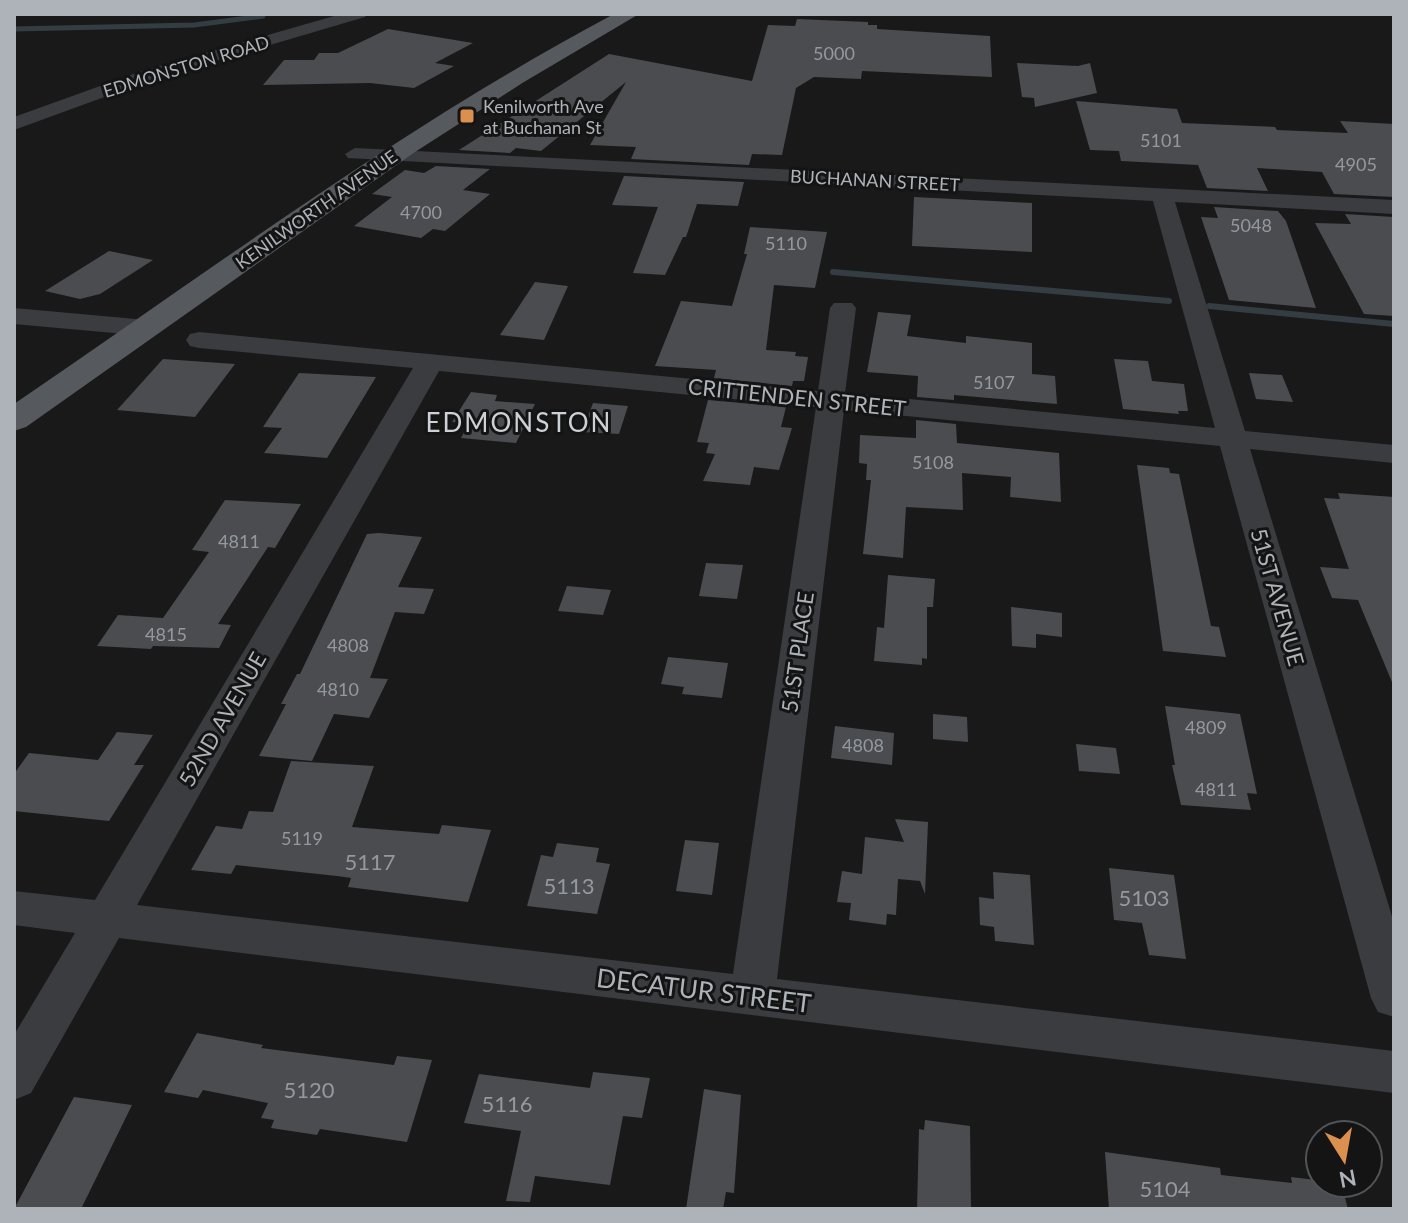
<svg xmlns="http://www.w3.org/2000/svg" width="1408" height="1223" viewBox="0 0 1408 1223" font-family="Lato,sans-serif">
	<rect width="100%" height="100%" fill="#19191a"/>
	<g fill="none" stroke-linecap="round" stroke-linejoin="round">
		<!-- stream-far1 -->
		<polyline stroke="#343e42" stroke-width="5" points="14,29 194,25 263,16"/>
		<!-- stream -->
		<g stroke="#343e42" stroke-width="6">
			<polyline points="833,272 1169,301"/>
			<polyline points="1209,306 1394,324"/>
		</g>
	</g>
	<!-- building -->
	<g fill="#4b4c4f">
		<polygon points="797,19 868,22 868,25 877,25 877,29 990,36 992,77 862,71 861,79 814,77 796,88 782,155 752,154 749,165 631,159 636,147 590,145 626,82 541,151 516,148 510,153 459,150 609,54 752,81 768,25 795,26"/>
		<polygon points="388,29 473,43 435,63 454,66 414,88 370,83 263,85 284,60 314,60 319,53 338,53"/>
		<polygon points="1017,63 1078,66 1090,63 1097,93 1035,107 1034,98 1022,97"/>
		<polygon points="1076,101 1177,109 1182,123 1275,127 1277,130 1348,133 1340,121 1394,124 1394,197 1334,194 1322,172 1257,168 1268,191 1207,188 1198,165 1121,161 1119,151 1090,150"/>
		<polygon points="436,166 490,169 463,190 490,194 445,231 433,229 421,238 354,226 392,197 372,194 405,170 424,173"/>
		<polygon points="624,176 744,182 738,206 697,204 686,237 683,237 665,275 633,273 658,207 612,205"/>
		<polygon points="914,197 1032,203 1032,252 912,246"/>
		<polygon points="1214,207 1278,211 1286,221 1316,308 1229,300 1201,217 1218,218"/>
		<polygon points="1345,214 1394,217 1394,316 1364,314 1315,223 1351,224"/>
		<polygon points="750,227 827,232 815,288 774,285 766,350 796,352 795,356 808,357 804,381 793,381 792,386 714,378 716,370 655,366 681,301 732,306 747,254 744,254"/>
		<polygon points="109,251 153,260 100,294 80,299 45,291"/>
		<polygon points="535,282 568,286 544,340 500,335"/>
		<polygon points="878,312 911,315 907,336 966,343 966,336 1032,343 1032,374 1055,376 1057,404 954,395 954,400 917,397 918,376 867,372"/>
		<polygon points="163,359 206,362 235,364 195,417 117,410"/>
		<polygon points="1114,359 1148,361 1152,381 1184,384 1188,411 1178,411 1179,414 1123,409"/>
		<polygon points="299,373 376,377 327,458 264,453 282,428 263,427"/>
		<polygon points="1249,373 1282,375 1293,402 1256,399"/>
		<polygon points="471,392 497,395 495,401 535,404 516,443 461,438 469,423 452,422"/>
		<polygon points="708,400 786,407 781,427 792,428 779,470 754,467 750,485 703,481 715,454 706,453 709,443 697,442"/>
		<polygon points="593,403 628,406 619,434 582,432"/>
		<polygon points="916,420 956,424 957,443 1059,453 1061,502 1010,497 1011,477 962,473 963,510 906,507 903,558 863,554 871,480 866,480 867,464 859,463 860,435 916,438"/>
		<polygon points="1137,465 1169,468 1170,473 1179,474 1211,626 1219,627 1226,657 1163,651"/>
		<polygon points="1338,493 1394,497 1394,687 1358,600 1332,598 1320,567 1349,569 1324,498 1340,499"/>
		<polygon points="225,500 301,504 275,548 268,547 218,624 231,625 219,648 153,646 151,649 97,646 118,615 163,618 209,552 192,550"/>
		<polygon points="379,533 422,537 398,587 434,589 424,614 395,612 370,678 388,679 369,718 334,714 312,761 259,756 286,704 281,704 297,674 300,674 367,534"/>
		<polygon points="706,563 743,565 737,599 699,596"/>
		<polygon points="888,575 935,579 933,607 927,607 927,659 922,658 922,665 874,661 877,627 884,628"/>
		<polygon points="567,586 611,590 603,615 558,611"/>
		<polygon points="1011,607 1062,613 1062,637 1036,634 1036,648 1012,646"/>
		<polygon points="668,657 728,663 722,698 682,694 684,687 661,684"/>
		<polygon points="1165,706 1240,714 1257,794 1247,793 1251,810 1181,805 1172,765 1175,765"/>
		<polygon points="933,714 967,717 968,742 933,739"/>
		<polygon points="835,726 894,733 892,765 831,758"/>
		<polygon points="117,732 153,735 134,765 144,765 109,821 14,811 14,774 29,753 98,760"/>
		<polygon points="1076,744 1116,748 1120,774 1079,771"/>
		<polygon points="291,761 374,766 352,827 439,834 442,825 491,830 468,902 348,887 351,878 337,876 236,865 231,874 191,870 216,826 242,829 249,811 273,812"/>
		<polygon points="895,819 928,822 925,894 920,881 898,879 896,915 887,914 886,925 849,920 851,903 837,902 842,871 862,874 865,837 904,842"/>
		<polygon points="685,840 719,843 712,895 676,891"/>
		<polygon points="557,843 599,848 596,862 610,864 597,914 527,906 541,855 553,857"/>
		<polygon points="1109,868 1174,875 1186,959 1149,955 1142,923 1114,920"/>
		<polygon points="993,872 1030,875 1034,945 995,941 994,927 980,925 979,897 994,899"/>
		<polygon points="197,1033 263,1045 261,1048 394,1065 397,1056 432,1060 407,1142 320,1129 317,1135 271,1128 274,1120 261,1118 268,1103 203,1090 198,1098 164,1092"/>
		<polygon points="593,1072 650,1078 642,1118 623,1116 610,1185 535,1176 530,1202 506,1201 521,1131 464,1123 479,1074 590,1088"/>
		<polygon points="704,1089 741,1095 734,1193 726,1192 723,1209 686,1209"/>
		<polygon points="74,1097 132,1105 81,1209 14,1209"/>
		<polygon points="925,1120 970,1126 971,1209 917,1209 919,1129 924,1130"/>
		<polygon points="1105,1152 1220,1168 1221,1175 1292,1183 1291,1177 1341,1183 1348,1209 1109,1209"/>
	</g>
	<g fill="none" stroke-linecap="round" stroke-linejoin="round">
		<!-- minor -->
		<g fill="#3a3c3f" fill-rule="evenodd">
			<polygon points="341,14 367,14 365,17 151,80 14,130 14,117 139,72"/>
			<path d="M355,148L1394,200V214L1175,202L1245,431L1394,445V463L1250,449L1394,923V1017L1378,1012L1371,998L1220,446L844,410L777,979L1394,1051V1093L119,938L31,1093L14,1100V1035L75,933L14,925V891L95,900L413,368L199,348L190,346L186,340L190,334L199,332L818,391L830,308L834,303H852L856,308L845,393L1215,428L1153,201L348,158L345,154ZM439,371L816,407L733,974L137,905Z"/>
			<polygon points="14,308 147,320 156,323 160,328 156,333 147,336 14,324"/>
		</g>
		<!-- major -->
		<path fill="#56595d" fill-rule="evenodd" d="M614,14H639L524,82L415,152L26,427L14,431V404C211,270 403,126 614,14Z"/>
	</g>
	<!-- markers -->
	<rect fill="#db904f" stroke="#141415" stroke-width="3" x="459" y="108" width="16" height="16" rx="4"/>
	<g text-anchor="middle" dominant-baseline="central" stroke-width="6" stroke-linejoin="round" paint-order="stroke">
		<!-- number labels -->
		<g font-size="18" fill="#94999e">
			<text x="834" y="53">5000</text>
			<text x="1161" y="140">5101</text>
			<text x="1356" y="164">4905</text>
			<text x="421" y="212">4700</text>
			<text x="1251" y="225">5048</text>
			<text x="786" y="243">5110</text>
			<text x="994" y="382">5107</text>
			<text x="933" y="462">5108</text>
			<text x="239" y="541">4811</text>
			<text x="166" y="634">4815</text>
			<text x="348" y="645">4808</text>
			<text x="338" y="689">4810</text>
			<text x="1206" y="727">4809</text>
			<text x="863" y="745">4808</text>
			<text x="1216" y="789">4811</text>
			<text x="302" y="838">5119</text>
		</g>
		<!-- far-street labels -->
		<g font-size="18" fill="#adb3b8" stroke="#141415">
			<text transform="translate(186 66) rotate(-17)">EDMONSTON ROAD</text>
			<text transform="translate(875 180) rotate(3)">BUCHANAN STREET</text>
			<text transform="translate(316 209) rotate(-35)">KENILWORTH AVENUE</text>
		</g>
		<!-- far-poi labels -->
		<g font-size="18" fill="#adb3b8" stroke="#141415" text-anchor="start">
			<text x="483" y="106">Kenilworth Ave<tspan x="483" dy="21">at Buchanan St</tspan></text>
		</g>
		<!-- street labels -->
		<g font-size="22" fill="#adb3b8" stroke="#141415">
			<text transform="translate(797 397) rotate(6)">CRITTENDEN STREET</text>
			<text transform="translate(1278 597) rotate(74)">51ST AVENUE</text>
			<text transform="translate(797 652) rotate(-82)">51ST PLACE</text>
			<text transform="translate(222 719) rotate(-60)">52ND AVENUE</text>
		</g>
		<!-- near-number labels -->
		<g font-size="22" fill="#94999e">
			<text x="370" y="861">5117</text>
			<text x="569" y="885">5113</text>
			<text x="1144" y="897">5103</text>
			<text x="309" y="1089">5120</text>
			<text x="507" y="1103">5116</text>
			<text x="1165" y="1188">5104</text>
		</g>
		<!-- quarter labels -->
		<g font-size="26" letter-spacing="2" fill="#cdd1d5" stroke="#141415">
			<text x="519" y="422">EDMONSTON</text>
		</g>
		<!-- near-street labels -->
		<g font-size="26" fill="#adb3b8" stroke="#141415">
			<text transform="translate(704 990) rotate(7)">DECATUR STREET</text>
		</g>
	</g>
	<!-- border -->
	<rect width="1408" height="1223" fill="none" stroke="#adb3b8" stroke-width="32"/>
	<!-- north arrow -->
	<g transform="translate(1344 1159) rotate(169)"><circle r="38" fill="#141415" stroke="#515456" stroke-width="2"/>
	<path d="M0-6L14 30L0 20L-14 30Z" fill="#db904f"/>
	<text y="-12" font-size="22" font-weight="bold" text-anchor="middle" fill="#adb3b8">N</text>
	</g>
</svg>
